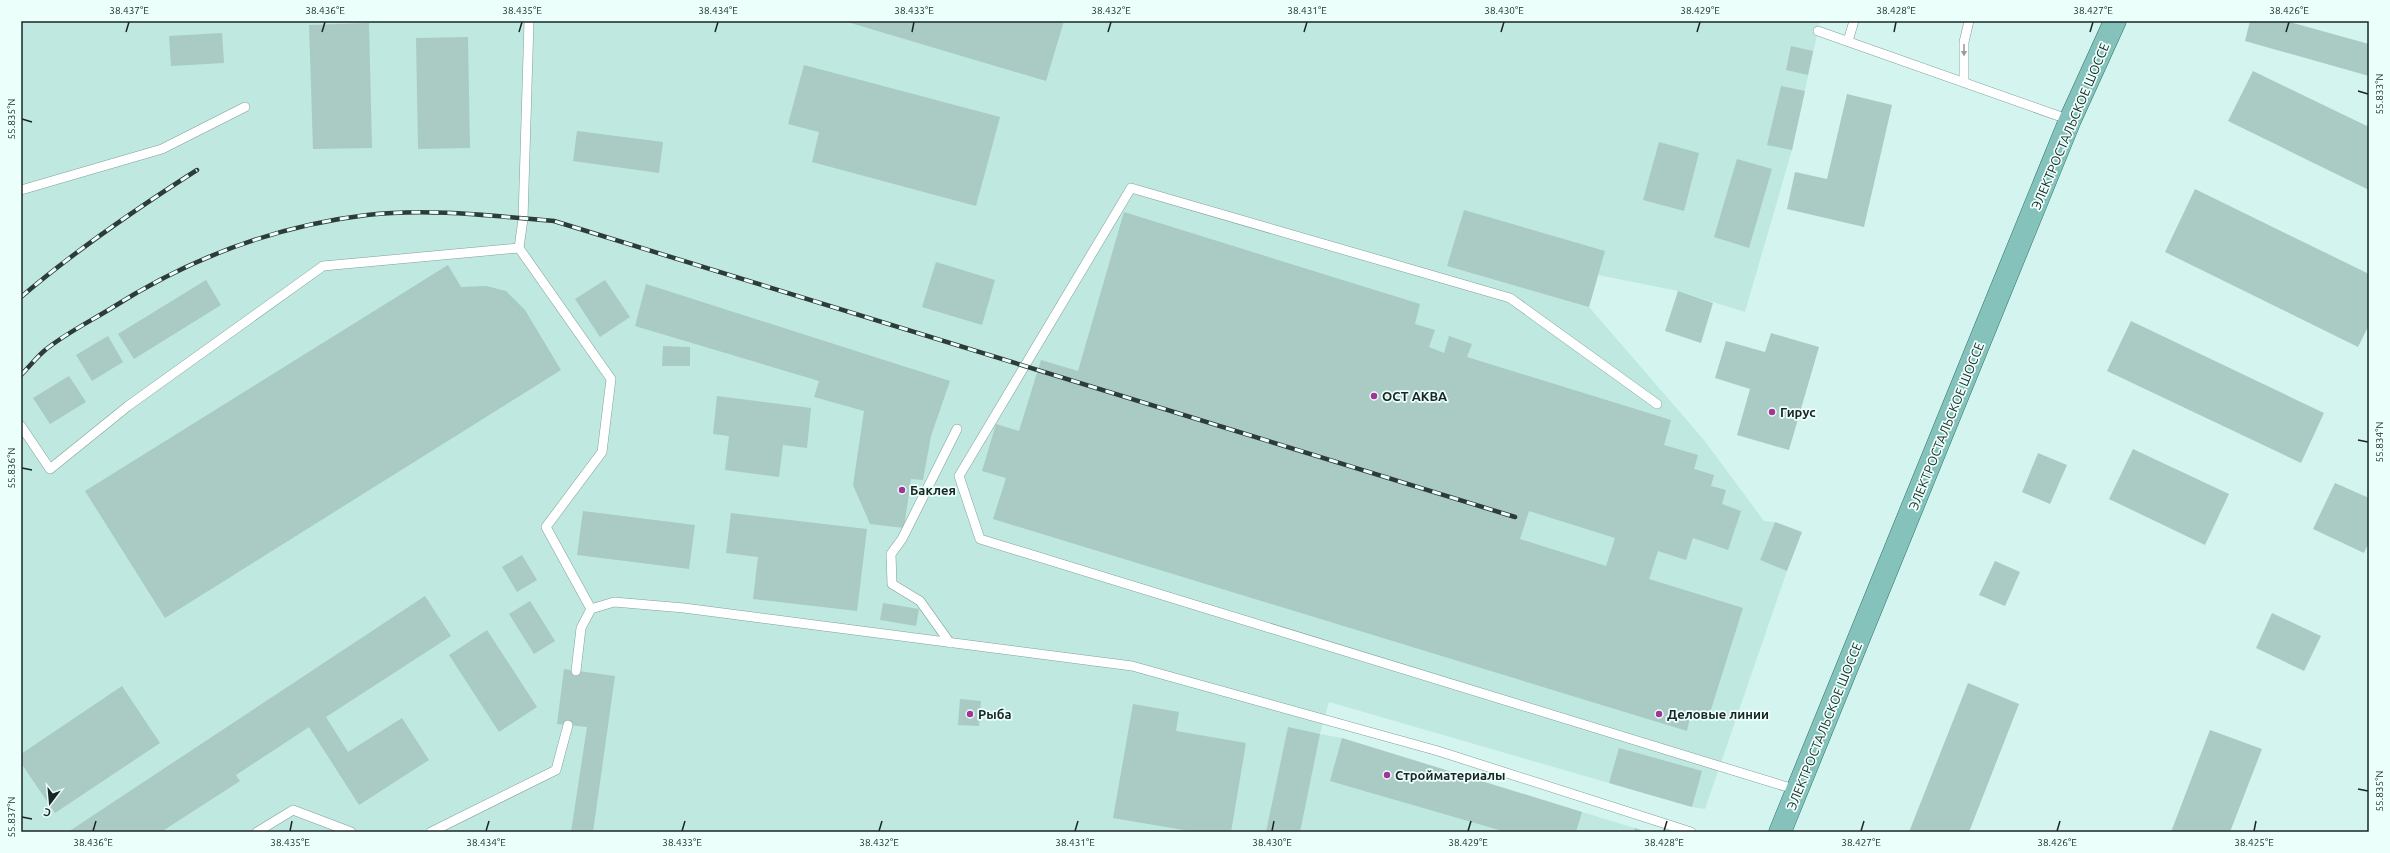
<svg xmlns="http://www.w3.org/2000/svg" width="2390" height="853" viewBox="0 0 2390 853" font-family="Ubuntu,sans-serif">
	<rect width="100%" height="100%" fill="#d4f5ef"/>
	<!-- built -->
	<polygon fill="#bee8e0" points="21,21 1820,21 1792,150 1745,312 1678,291 1598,275 1589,307 1704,440 1764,521 1775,522 1760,560 1787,571 1705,809 1692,807 1329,702 1320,734 1342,738 1647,832 21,832"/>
	<!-- building -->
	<g fill="#aacac4" fill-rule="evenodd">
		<polygon points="844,21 1064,21 1046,81"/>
		<polygon points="2250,21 2286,21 2369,44 2369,76 2245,41"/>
		<polygon points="369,23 372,148 313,149 309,25"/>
		<polygon points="222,33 224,63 171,66 169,36"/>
		<polygon points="468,37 470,148 418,149 416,38"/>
		<polygon points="1791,46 1813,51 1808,75 1786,70"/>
		<polygon points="804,65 1000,117 976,206 812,162 819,132 788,124"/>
		<polygon points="2253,71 2369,127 2369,190 2228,121"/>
		<polygon points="1781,86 1805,91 1792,150 1767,145"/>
		<polygon points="1847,94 1892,105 1864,227 1787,209 1795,172 1827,179"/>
		<polygon points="577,131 663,142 659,173 573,161"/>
		<polygon points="1659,142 1699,153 1684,211 1643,200"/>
		<polygon points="1737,159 1772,169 1749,248 1714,237"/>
		<polygon points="2195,189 2369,274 2369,325 2358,347 2165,252"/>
		<polygon points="1464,210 1605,251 1589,307 1447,266"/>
		<path d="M1124,212L1420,304L1415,324L1435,330L1429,347L1444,353L1449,336L1472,344L1467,357L1671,420L1664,445L1698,455L1694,469L1714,475L1711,486L1726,490L1722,504L1741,511L1728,550L1693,538L1686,560L1658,551L1649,579L1743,608L1708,719L1691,713L1687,731L993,519L1006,478L982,471L996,424L1019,431L1041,360L1078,371ZM1529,511L1615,538L1606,566L1520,539Z"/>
		<polygon points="936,262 995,280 982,325 922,307"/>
		<polygon points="448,265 461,287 486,286 506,291 525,310 561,370 165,618 85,491"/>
		<polygon points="206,280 221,305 134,359 118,334"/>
		<polygon points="605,280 630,317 600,337 575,299"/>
		<polygon points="646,284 950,381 931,436 923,480 911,479 904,528 870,524 853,485 864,411 814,397 819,381 635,326"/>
		<polygon points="1678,291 1713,303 1701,343 1665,331"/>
		<polygon points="2131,321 2324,413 2301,463 2107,371"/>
		<polygon points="1771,333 1819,347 1789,450 1737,435 1750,389 1715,378 1726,341 1765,352"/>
		<polygon points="108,336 123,362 92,381 76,355"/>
		<polygon points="663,346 690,347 690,366 662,366"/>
		<polygon points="69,376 86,402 50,424 33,398"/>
		<polygon points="717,396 811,408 807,448 783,445 779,477 725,470 729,436 713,434"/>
		<polygon points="2133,449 2229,494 2205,545 2109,499"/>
		<polygon points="2038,453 2067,465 2050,504 2022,492"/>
		<polygon points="2335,483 2369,498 2369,542 2364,553 2313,529"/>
		<polygon points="583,511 695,525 689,569 577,555"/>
		<polygon points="731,513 867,529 857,611 753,599 758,557 726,553"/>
		<polygon points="1775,522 1802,532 1787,571 1760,560"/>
		<polygon points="522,555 537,580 517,592 502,567"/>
		<polygon points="1995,561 2020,572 2005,606 1979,595"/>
		<polygon points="425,596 451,636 326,717 348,752 402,718 429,760 359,805 309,727 236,775 240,781 161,832 68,832"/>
		<polygon points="530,601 555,641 534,654 509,614"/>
		<polygon points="883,603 919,609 916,626 880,620"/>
		<polygon points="2272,613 2321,636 2304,671 2256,648"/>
		<polygon points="487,630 537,707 499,732 449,655"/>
		<polygon points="564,669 615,676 593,832 571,832 587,727 557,724"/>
		<polygon points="1968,683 2019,704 1969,832 1909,832"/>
		<polygon points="122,686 160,743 55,813 21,763 21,754"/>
		<polygon points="960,699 981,701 979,726 958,725"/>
		<polygon points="1133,704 1179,712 1176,731 1246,743 1231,832 1195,832 1113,818"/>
		<polygon points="1288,727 1320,734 1300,832 1266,832"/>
		<polygon points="2210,730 2262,749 2230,832 2171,832"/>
		<polygon points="1342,738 1582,812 1576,832 1506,832 1330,781"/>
		<polygon points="1619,748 1702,771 1692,807 1609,783"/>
		<polygon points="1635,828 1646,832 1634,832"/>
	</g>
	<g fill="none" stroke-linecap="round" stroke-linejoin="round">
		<defs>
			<g id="service">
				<polyline points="1818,31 2070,120"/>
				<polyline points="1848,41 1854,21"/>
				<polyline points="1964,81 1964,42 1969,21"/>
				<polyline points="21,190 162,149 245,107"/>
				<polyline points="519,248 523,219 529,21"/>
				<polyline points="1657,404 1510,298 1131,188 959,476 980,539 1797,790"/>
				<polyline points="21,426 50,469 128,406 323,266 519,248 611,379 602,452 546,527 591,609"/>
				<polyline points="950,643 920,601 892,584 891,554 902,539 957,429"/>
				<polyline points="576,671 581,628 591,609 614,602 684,608 1132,666 1438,751 1691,832"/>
				<polyline points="257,832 293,810 351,832"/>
				<polyline points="431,832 556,770 568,725"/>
			</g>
			<polyline id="primary" points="1780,832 2070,120 2115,21"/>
		</defs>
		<!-- service casing -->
		<use href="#service" stroke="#81a09b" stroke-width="10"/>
		<!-- primary casing -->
		<use href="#primary" stroke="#2a7168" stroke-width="23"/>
		<!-- service -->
		<use href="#service" stroke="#fff" stroke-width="9"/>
		<!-- primary -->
		<use href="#primary" stroke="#85c2bb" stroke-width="22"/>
		<defs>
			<g id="rail">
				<path d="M21,297C76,250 136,209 197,170"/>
				<path d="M21,375C29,367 36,358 44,351C63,335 89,322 110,309C188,259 275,226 367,215C429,208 493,216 554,221L1515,517"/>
			</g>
		</defs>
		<!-- rail casing -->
		<use href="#rail" stroke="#2e3c39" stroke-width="4.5"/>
		<!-- rail -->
		<use href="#rail" stroke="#ebfffb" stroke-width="3" stroke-dasharray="9" stroke-linecap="butt"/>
	</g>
	<!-- one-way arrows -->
	<defs><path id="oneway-solid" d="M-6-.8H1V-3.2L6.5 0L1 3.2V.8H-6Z"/></defs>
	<use fill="#989d9c" href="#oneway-solid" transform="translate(1964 50) rotate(90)"/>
	<!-- ticks -->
	<path fill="none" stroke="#1a2624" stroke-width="1.5" d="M126,32L129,22M322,32L325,22M519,32L522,22M715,32L718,22M912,32L914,22M1108,32L1111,22M1304,32L1307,22M1501,32L1504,22M1697,32L1700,22M1894,32L1896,22M2090,32L2093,22M2286,32L2289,22M2358,91L2368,94M22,119L32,122M2358,440L2368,442M22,468L32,470M2358,789L2368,791M22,817L32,819M93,831L96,821M290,831L292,821M486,831L489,821M682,831L685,821M879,831L882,821M1075,831L1078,821M1272,831L1274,821M1468,831L1471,821M1664,831L1667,821M1861,831L1864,821M2057,831L2060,821M2254,831L2256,821"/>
	<!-- markers -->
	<g fill="#a33594" stroke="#ebfffb" stroke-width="1.5">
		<circle cx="1374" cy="396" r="4"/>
		<circle cx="1772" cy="412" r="4"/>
		<circle cx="902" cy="490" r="4"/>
		<circle cx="970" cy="714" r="4"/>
		<circle cx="1659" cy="714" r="4"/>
		<circle cx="1387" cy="775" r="4"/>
	</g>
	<g text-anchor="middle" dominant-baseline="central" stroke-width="3.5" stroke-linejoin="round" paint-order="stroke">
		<!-- street labels -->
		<g font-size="13" fill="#1a2624" stroke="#ebfffb">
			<text transform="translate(2070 126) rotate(-67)">ЭЛЕКТРОСТАЛЬСКОЕ ШОССЕ</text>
			<text transform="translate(1946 426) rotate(-68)">ЭЛЕКТРОСТАЛЬСКОЕ ШОССЕ</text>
			<text transform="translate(1824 726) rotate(-68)">ЭЛЕКТРОСТАЛЬСКОЕ ШОССЕ</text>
		</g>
		<!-- poi labels -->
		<g font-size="13" font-weight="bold" fill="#1a2624" stroke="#ebfffb" text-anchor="start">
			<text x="1382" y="396">ОСТ АКВА</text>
			<text x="1780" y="412">Гирус</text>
			<text x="910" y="490">Баклея</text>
			<text x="978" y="714">Рыба</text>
			<text x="1667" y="714">Деловые линии</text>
			<text x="1395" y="775">Стройматериалы</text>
		</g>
	</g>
	<!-- border -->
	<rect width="2390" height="853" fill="none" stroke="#ebfffb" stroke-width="44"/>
	<!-- north arrow -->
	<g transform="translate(50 803) rotate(196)" stroke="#ebfffb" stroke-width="3" paint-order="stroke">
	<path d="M0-3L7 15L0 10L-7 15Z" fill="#1a2624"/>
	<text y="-6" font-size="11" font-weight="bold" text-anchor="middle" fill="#1a2624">С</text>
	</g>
	<rect x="22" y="22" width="2346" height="809" fill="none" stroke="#1a2624" stroke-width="1.5"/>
	<g font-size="10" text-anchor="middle" fill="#1a2624">
		<text x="129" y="14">38.437°E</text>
		<text x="325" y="14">38.436°E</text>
		<text x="522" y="14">38.435°E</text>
		<text x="718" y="14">38.434°E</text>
		<text x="914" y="14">38.433°E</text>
		<text x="1111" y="14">38.432°E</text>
		<text x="1307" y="14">38.431°E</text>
		<text x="1504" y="14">38.430°E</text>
		<text x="1700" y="14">38.429°E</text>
		<text x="1896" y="14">38.428°E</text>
		<text x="2093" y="14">38.427°E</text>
		<text x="2289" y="14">38.426°E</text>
		<text transform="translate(2379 94) rotate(-90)" y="4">55.833°N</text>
		<text transform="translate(11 119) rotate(-90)" y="4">55.835°N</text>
		<text transform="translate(2379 442) rotate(-90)" y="4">55.834°N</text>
		<text transform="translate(11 468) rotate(-90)" y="4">55.836°N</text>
		<text transform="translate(2379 791) rotate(-90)" y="4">55.835°N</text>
		<text transform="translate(11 817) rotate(-90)" y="4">55.837°N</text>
		<text x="93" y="846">38.436°E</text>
		<text x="290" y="846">38.435°E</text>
		<text x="486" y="846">38.434°E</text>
		<text x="682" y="846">38.433°E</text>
		<text x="879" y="846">38.432°E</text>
		<text x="1075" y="846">38.431°E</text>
		<text x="1272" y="846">38.430°E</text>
		<text x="1468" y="846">38.429°E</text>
		<text x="1664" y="846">38.428°E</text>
		<text x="1861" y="846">38.427°E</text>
		<text x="2057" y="846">38.426°E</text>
		<text x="2254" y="846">38.425°E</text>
	</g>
</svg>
